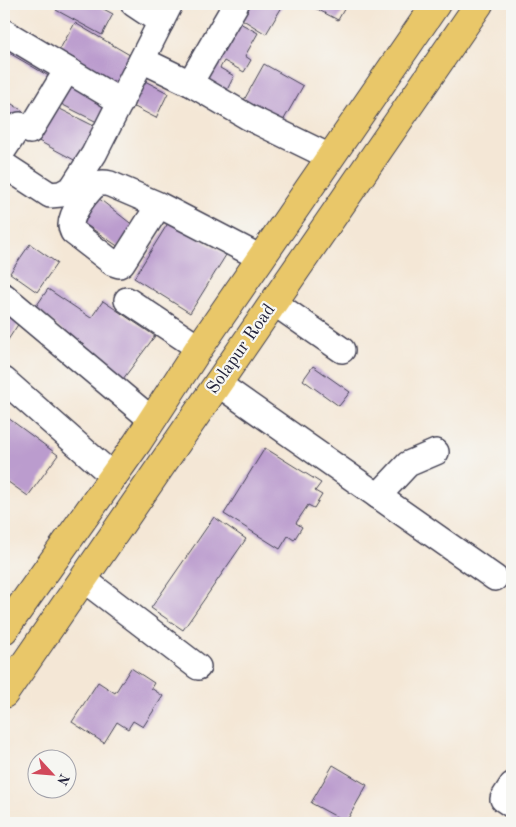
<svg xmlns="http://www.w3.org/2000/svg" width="516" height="827" viewBox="0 0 516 827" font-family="'Old Standard TT',serif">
	<rect width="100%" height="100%" fill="#f6f6f2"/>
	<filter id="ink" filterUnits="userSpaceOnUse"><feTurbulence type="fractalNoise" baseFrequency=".02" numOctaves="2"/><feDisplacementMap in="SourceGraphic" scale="10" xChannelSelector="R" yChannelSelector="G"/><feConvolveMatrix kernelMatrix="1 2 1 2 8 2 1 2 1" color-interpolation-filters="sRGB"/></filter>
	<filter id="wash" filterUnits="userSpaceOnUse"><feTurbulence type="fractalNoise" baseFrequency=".0096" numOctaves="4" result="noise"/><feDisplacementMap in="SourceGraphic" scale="20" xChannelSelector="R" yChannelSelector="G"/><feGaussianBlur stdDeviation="1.12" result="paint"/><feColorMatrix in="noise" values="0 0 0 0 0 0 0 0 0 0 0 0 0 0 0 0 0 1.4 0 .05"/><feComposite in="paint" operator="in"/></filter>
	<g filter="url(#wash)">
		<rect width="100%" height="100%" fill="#f4e7d6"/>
		<g id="blocks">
			<!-- building -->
			<g fill="#bb9cce">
				<polygon points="59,4 94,4 113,14 102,35 56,10"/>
				<polygon points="246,4 278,4 282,7 266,34 240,18"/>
				<polygon points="317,4 347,4 338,20 315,8"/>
				<polygon points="238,22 258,33 245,56 251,60 244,72 224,61 220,68 234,76 226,92 204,80"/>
				<polygon points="75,23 140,61 119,97 54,59"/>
				<polygon points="4,34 58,66 52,78 4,50"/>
				<polygon points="264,64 303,86 283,121 244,100"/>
				<polygon points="69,79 113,101 101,124 57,102"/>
				<polygon points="141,79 168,93 156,118 129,104"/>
				<polygon points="4,99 23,111 4,142"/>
				<polygon points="52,105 96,127 78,162 33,138"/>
				<polygon points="93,194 134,226 119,247 76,218"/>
				<polygon points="170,220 226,255 190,313 134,278"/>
				<polygon points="30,244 57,263 37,292 10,273"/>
				<polygon points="48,289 91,318 103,301 155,336 123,379 35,308"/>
				<polygon points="4,312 19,323 4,346"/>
				<polygon points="313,366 350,392 339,406 303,380"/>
				<polygon points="4,415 58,455 28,496 4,479"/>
				<polygon points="265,448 321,483 315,491 322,495 314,508 308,505 296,523 302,527 294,540 288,536 280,549 224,514"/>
				<polygon points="214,517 246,539 183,630 151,608"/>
				<polygon points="131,668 154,683 151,688 163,696 143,727 133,721 128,729 117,722 104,743 72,722 98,682 115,693"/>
				<polygon points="333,765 367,785 346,822 311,803"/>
			</g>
		</g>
	</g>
	<g filter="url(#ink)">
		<use href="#blocks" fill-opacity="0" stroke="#424052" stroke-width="1"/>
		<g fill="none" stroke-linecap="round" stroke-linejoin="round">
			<defs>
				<g id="minor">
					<polyline points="134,4 161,22"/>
					<polyline points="4,32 121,102"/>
					<polyline points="142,60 190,83 248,117 330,157"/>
					<polyline points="190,83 236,4"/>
					<polyline points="4,149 20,125 30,131 67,70"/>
					<polyline points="4,165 50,195 61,194 72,188 94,154 170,4"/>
					<path d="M159,205L122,263L119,265L113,263L73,232C72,230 71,228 71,225C71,214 88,188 98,184C102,182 106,183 110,184L159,205L261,258"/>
					<polyline points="4,296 152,420"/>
					<polyline points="127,300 199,348"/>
					<polyline points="273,302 342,350"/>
					<polyline points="4,380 113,476"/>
					<polyline points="217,383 495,578"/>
					<polyline points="378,496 408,464 436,452"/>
					<polyline points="83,579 198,667"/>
					<polyline points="512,785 503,799 512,805"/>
				</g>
				<g id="highway">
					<polyline points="4,630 137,443 199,348 436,4"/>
					<polyline points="4,694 479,4"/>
				</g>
			</defs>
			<!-- minor casing -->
			<use href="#minor" stroke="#424052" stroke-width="28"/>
			<!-- highway casing -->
			<use href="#highway" stroke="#424052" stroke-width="30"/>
			<!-- minor -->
			<use href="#minor" stroke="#fff" stroke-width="25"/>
			<!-- highway -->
			<use href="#highway" stroke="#e9c769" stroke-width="28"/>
		</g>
	</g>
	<g text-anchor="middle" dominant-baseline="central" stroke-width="4.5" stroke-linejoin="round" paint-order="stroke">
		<!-- street labels -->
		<g font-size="18" fill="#22223b" stroke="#f6f6f2">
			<text transform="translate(241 349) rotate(-55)">Solapur Road</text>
		</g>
	</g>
	<!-- margin -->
	<rect width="516" height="827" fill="none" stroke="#f6f6f2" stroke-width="20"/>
	<!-- north arrow -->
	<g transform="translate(52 774) rotate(116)"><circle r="24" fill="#f6f6f2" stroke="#a1a1a9"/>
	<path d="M0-4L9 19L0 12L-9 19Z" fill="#d1495b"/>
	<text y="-8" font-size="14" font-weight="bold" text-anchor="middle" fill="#22223b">N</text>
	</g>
</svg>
